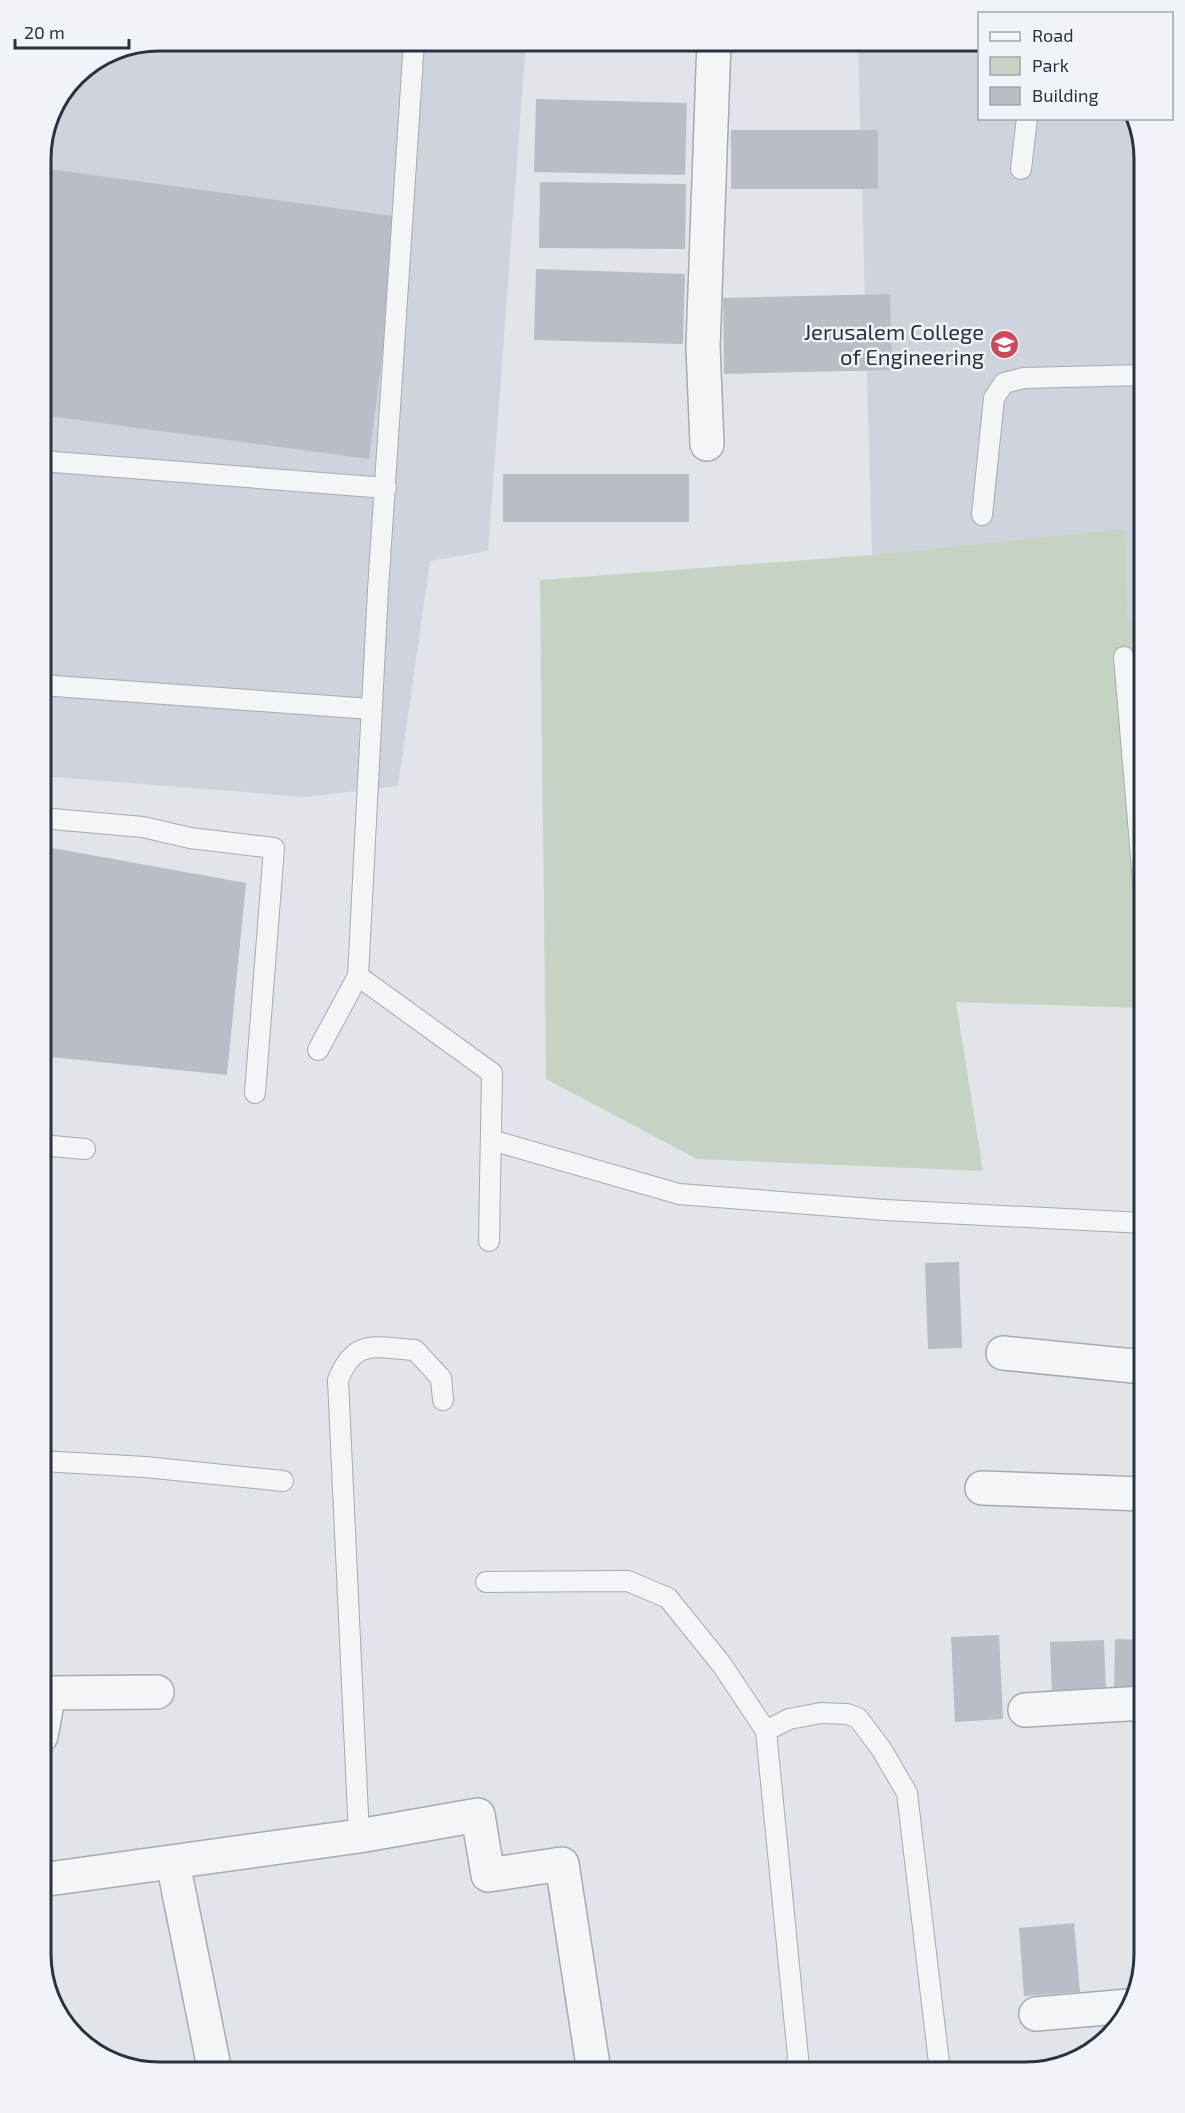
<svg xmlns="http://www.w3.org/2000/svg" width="1185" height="2113" viewBox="0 0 1185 2113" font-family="'Exo 2',sans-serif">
	<rect width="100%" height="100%" fill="#e1e4e9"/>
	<!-- built -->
	<g fill="#cfd3db">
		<polygon points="159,41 526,41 488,551 430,561 398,786 305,797 41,776 41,152 53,107 76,75 114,49"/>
		<polygon points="858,41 979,41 980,118 1136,119 1144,159 1144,623 1128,623 1125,530 872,555"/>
	</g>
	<!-- green -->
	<polygon fill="#c6d3c2" points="1125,529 1128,623 1144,623 1144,1008 956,1002 983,1171 697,1159 546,1079 540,580 872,555"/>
	<!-- building -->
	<g fill="#b8bdc6">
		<polygon points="536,99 687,103 685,175 534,172"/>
		<rect x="731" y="130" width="147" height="59"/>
		<polygon points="41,168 400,217 369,459 41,415"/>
		<polygon points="540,182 686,184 685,249 539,248"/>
		<polygon points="536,269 685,274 683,344 534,340"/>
		<polygon points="1143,271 1144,271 1144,339 1137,338"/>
		<polygon points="890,294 892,370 724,374 723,298"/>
		<rect x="503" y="474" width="186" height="48"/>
		<polygon points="41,846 246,883 227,1075 41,1056"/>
		<polygon points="959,1262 962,1348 928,1349 925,1263"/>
		<polygon points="999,1635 1003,1719 955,1722 951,1637"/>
		<polygon points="1115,1639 1144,1640 1144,1695 1114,1694"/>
		<polygon points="1104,1640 1106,1691 1052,1693 1050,1642"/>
		<polygon points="1074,1923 1080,1992 1024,1996 1019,1928"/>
	</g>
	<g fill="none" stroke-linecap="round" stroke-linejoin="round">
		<defs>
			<g id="lane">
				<polyline points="1021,169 1027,118"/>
				<polyline points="41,461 386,488"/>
				<polyline points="982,515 994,398 1004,383 1024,378 1144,375"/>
				<polyline points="1124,657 1144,892"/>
				<polyline points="41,685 371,709"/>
				<polyline points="41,818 143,827 190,838 274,848 255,1093"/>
				<polyline points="358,976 378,590 414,41"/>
				<polyline points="318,1050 358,976 492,1073 489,1241"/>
				<polyline points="491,1140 679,1194 885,1210 1144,1223"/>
				<polyline points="41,1145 85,1149"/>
				<polyline points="41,1461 145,1467 283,1481"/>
				<polyline points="486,1582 628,1581 668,1598 722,1665 766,1731"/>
				<path d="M359,1836L338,1380C355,1337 376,1348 415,1350L441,1378L443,1400"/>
				<polyline points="796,2072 798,2057 766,1731 789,1719 821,1713 847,1714 858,1718 882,1750 907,1793 940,2071"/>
			</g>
			<g id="street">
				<polyline points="707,444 703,347 714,41"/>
				<polyline points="1003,1353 1144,1367"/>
				<polyline points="982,1488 1144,1494"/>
				<polyline points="1025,1710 1144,1703"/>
				<polyline points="41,1736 49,1693 157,1692"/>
				<polyline points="173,1863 215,2072"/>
				<polyline points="41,1880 359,1836 478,1815 488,1875 562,1864 594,2072"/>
				<polyline points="1036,2014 1129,2006"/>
			</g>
		</defs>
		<!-- lane casing -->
		<use href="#lane" stroke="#a6abb3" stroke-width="22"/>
		<!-- street casing -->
		<use href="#street" stroke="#a6abb3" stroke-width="36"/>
		<!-- lane -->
		<use href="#lane" stroke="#f3f5f7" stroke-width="20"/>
		<!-- street -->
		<use href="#street" stroke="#f3f5f7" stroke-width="33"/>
	</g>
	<!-- icons -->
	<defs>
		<symbol id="university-disc" viewBox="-11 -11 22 22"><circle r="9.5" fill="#c94b5c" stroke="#f0f3f7"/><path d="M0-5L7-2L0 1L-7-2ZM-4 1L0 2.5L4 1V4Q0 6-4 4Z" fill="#fff"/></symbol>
	</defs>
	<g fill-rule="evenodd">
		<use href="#university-disc" x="988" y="328" width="33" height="33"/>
	</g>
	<g text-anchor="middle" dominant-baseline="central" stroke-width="5" stroke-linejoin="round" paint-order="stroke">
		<!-- poi labels -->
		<g font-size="22" fill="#2a3240" stroke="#f0f3f7" text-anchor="end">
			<text x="984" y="331">Jerusalem College<tspan x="984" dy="25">of Engineering</tspan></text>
		</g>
	</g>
	<!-- crop -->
	<path d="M0 0H1185V2113H0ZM159 51H1026A108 108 0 0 1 1134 159V1954A108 108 0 0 1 1026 2062H159A108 108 0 0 1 51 1954V159A108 108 0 0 1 159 51Z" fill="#f0f3f7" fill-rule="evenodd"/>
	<path fill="none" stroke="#2a3240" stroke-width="3" d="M159 51H1026A108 108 0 0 1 1134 159V1954A108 108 0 0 1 1026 2062H159A108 108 0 0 1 51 1954V159A108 108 0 0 1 159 51Z"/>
	<!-- legend -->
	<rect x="978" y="12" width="195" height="108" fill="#f0f3f7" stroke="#a1a6ae" stroke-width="1.5"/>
	<rect x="990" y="32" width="30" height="9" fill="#f3f5f7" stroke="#a1a6ae" stroke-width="1.5"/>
	<text x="1032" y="42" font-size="18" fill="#2a3240">Road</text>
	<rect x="990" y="57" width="30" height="18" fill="#c6d3c2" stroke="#a1a6ae" stroke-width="1.5"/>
	<text x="1032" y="72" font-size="18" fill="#2a3240">Park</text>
	<rect x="990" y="87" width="30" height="18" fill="#b8bdc6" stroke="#a1a6ae" stroke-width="1.5"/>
	<text x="1032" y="102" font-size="18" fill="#2a3240">Building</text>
	<!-- scale -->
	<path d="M15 39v9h114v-9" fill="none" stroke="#2a3240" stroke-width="3"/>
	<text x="24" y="39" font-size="18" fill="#2a3240" stroke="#f0f3f7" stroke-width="4.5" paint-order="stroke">20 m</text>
</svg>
